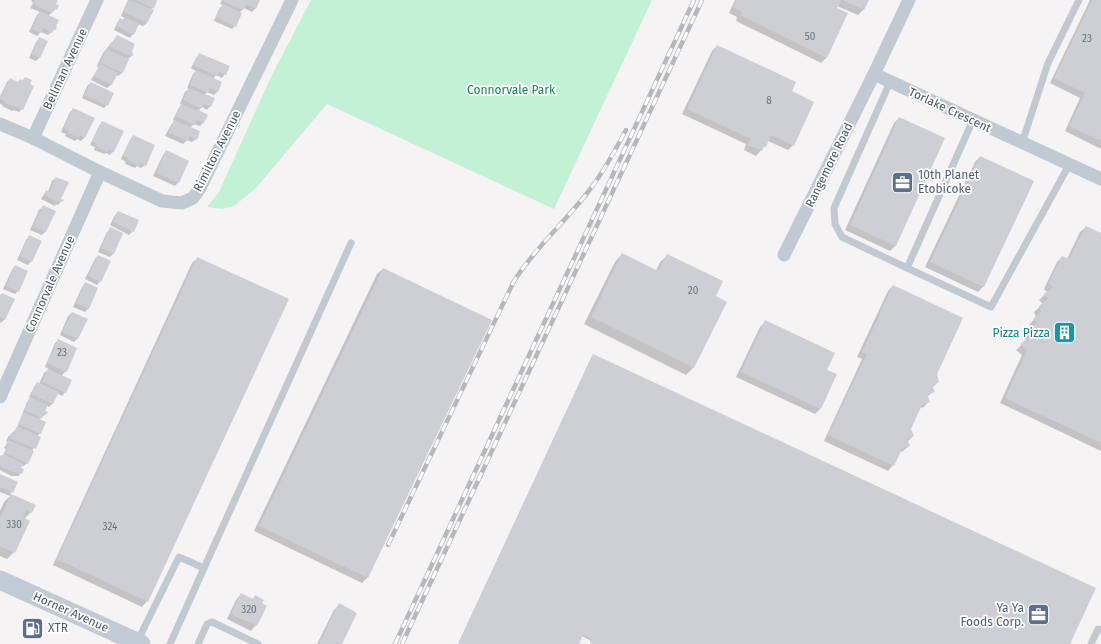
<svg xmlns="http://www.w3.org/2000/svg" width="1101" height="644" viewBox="0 0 1101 644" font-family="'Fira Sans',sans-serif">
	<rect width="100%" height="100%" fill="#f5f3f3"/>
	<!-- green -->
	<polygon fill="#c3f1d5" points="311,0 652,0 554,209 327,104 256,188 234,206 222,209 207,207 219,192 271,77"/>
	<!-- shadow -->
	<g fill="#0003">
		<polygon points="31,0 57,0 55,4 56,9 48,16 55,29 48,35 41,32 37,36 29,32 37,15 40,12 30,8 33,3"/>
		<polygon points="128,0 156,0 151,10 147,23 143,26 138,24 133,34 130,38 114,30 117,23 120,19 122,20 125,18 121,16"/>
		<polygon points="222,0 258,0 256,8 252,12 244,8 239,13 235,26 232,29 214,21 219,9 223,5 220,4"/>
		<polygon points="735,0 868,0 863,10 858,15 837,6 826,58 821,63 736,21 737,17 729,13"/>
		<polygon points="1090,0 1101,0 1101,149 1065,131 1080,98 1050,83"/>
		<polygon points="117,36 131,51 133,55 128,59 122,73 118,76 116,75 111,85 107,88 91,80 99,67 97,66 103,53"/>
		<polygon points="40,38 47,42 39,58 36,61 29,58 36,42"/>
		<polygon points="717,46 790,92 793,145 788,150 768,141 765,146 756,156 744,150 746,144 682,114 712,51"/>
		<polygon points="199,55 225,74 222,78 216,75 213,79 221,83 217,92 214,95 207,92 204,95 210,106 207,110 202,107 198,111 206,115 203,123 200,126 194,124 190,128 196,139 192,142 187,140 183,144 165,136 171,125 175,121 173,120 178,109 182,104 180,104 185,92 189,89 187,88 193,74 196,71 191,68 196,58"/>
		<polygon points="25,78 22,109 19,112 14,110 12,111 2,106 3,105 0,104 0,97 7,82 10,79 18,83 22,81"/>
		<polygon points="91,83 107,105 104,108 82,98 87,86"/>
		<polygon points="73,109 85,137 81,141 77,139 75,141 65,136 66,134 61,132 70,112"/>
		<polygon points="899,118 944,138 895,246 890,251 845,230 894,123"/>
		<polygon points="102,122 114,151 110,155 106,153 104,154 94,150 95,147 90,145 99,126"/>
		<polygon points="133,136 145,165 141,168 137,166 135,168 125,164 126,162 121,159 130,140"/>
		<polygon points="166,151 188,161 178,183 175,186 153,176 163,155"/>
		<polygon points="980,157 1033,182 983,287 978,292 925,267 975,162"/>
		<polygon points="56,178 60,199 62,200 58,205 56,204 55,206 41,199 46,191 48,192 52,181"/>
		<polygon points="43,207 54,212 45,232 42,235 30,230 39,210"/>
		<polygon points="118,212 133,231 129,235 110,225 115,215"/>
		<polygon points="1086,227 1101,234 1101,451 1000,403 1022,355 1016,350 1026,341 1022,336 1032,328 1029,325 1036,317 1034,312 1043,304 1039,300 1047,292 1044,289 1057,262 1062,257 1067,259 1080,232"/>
		<polygon points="111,229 122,234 113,254 110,257 98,252 107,232"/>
		<polygon points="29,236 31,261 28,265 17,260 26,240"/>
		<polygon points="622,254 656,271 660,262 668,255 714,297 726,303 693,368 686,375 584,324 615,262"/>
		<polygon points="98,256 100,281 97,285 85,279 95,259"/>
		<polygon points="198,258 147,601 142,607 53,565 192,263"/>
		<polygon points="15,266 18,291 15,294 3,289 12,270"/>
		<polygon points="383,269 490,321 367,578 362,583 254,531 377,274"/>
		<polygon points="85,284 97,289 88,309 85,312 73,307 82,287"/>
		<polygon points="893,286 938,382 933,387 933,392 927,397 929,401 924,407 920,408 910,429 913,436 907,442 909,446 903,451 899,453 893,465 888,471 824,441 862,359 857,357 888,291"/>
		<polygon points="0,295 5,319 1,323 0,322"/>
		<polygon points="72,313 78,338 74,342 60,335 68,316"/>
		<polygon points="765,322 826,370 836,375 820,409 815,414 736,377 760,327"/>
		<polygon points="59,340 66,371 61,376 65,392 62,396 57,393 53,403 49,407 46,405 44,411 46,412 46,414 38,420 40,433 37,436 39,437 32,451 27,463 24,466 21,465 19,468 21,473 18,476 11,476 0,470 0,457 2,457 6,449 4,448 8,442 6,441 8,437 17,428 27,402 30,398 29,397 34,387 37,383 39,384 44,373 49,369 45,367 55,343"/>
		<polygon points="592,356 1069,644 590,644 591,641 582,636 578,644 458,644"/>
		<polygon points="0,475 17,483 10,494 34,505 31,512 24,519 14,552 7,559 0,556 0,511 4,502 10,496 0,492"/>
		<polygon points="241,594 252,600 255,596 256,625 251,631 227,619 236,600"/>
		<polygon points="339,605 341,644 317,644 334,610"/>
	</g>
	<!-- building -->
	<g fill="#cdcfd5">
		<polygon points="35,0 58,0 56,4 59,5 57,10 54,8 52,13 33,4"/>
		<polygon points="129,0 154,10 147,23 124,12"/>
		<polygon points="135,0 157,0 154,9"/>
		<polygon points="221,0 260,0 256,9 247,4 243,10"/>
		<polygon points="737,0 841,0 837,8 848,13 827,58 740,15 742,12 733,7"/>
		<polygon points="842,0 869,0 864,10"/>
		<polygon points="1092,0 1101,0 1101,141 1069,126 1085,93 1054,78"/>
		<polygon points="223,4 242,13 236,27 216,17"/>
		<polygon points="40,11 59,20 56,26 57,26 56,30 54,29 52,33 43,28 41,33 32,29"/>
		<polygon points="125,17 139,24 134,35 116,26 120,18 123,20"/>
		<polygon points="117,35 135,44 132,51 133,56 125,54 109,46 111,42 112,43"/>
		<polygon points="39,37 48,41 40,58 31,54"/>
		<polygon points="717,45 796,82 792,91 814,102 794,146 771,135 766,147 764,146 762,151 748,145 751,139 687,109"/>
		<polygon points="106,49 129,59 123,73 100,63"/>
		<polygon points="199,53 230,66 226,75 219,72 217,76 193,65"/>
		<polygon points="100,64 118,73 112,85 94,76"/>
		<polygon points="196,70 222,82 218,92 210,88 208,93 190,85"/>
		<polygon points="25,77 32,80 30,84 34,86 23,110 17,107 17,108 5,103 5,101 0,99 10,78 18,82 20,79 23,81"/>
		<polygon points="91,82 114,93 108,106 84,95"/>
		<polygon points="189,88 215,98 211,107 204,104 202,108 200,108 183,100"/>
		<polygon points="181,104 196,111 197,109 208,115 204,123 197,120 195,125 192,124 175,116"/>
		<polygon points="73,108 95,118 85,138 80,135 79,138 68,133 69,131 64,128"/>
		<polygon points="899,117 945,138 896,246 850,225"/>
		<polygon points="174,120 200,131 197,140 190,136 187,141 185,140 168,133"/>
		<polygon points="102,121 124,131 114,152 109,149 108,152 96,146 98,144 92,142"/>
		<polygon points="133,135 155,145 146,166 140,163 139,166 128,160 129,158 123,156"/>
		<polygon points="166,150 189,161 179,183 156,173"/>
		<polygon points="980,156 1034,181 984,287 930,262"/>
		<polygon points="56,177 69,182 61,199 64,200 62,202 60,201 59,203 44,195 46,190 49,192"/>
		<polygon points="43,205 56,211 46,232 33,226"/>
		<polygon points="118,211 139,220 134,232 113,222"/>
		<polygon points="1086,226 1101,233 1101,443 1005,398 1027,350 1020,344 1031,336 1027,330 1037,323 1033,319 1041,312 1039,306 1048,299 1044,294 1053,287 1048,283 1062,256 1069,259"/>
		<polygon points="110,227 123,233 114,254 101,248"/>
		<polygon points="29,235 42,241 32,262 19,256"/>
		<polygon points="622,253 658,271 667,254 723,281 716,296 727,302 694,368 591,317"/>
		<polygon points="98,255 111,261 101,282 88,276"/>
		<polygon points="197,257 289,299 148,602 57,559"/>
		<polygon points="15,265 28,271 19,292 6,286"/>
		<polygon points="383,268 492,320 368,578 259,526"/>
		<polygon points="85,282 98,288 89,309 76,303"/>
		<polygon points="893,285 963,318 937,374 939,382 932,385 935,392 927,395 930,402 922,405 911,429 914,436 907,439 910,446 902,449 894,466 828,435 867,354 862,352"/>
		<polygon points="2,293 15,299 5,320 0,317 0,294 1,295"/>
		<polygon points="72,312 88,319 78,339 62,332"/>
		<polygon points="765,320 835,353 827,370 837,374 821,409 741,372"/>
		<polygon points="58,339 77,348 67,372 47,363"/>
		<polygon points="593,354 1096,588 1070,644 590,644 592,639 583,635 579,644 458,644"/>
		<polygon points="48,369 72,380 66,393 42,382"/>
		<polygon points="37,382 59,392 53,404 31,394"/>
		<polygon points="30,397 48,405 45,411 48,412 47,414 44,413 42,418 24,410"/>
		<polygon points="24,412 46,422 41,434 18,424"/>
		<polygon points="17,426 41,437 36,449 9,438 11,433 13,434"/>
		<polygon points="8,440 34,451 28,464 5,453 8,445 6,444"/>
		<polygon points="4,454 23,464 21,468 24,469 22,474 19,472 18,474 16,472 15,473 0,466 0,456 1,455 3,456"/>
		<polygon points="0,474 18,482 13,493 0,487"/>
		<polygon points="11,494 36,505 32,513 26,510 23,517 30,521 15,553 0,546 0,518"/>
		<polygon points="241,593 253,599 255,595 264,600 262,603 267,606 257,626 231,614"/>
		<polygon points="339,603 357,613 342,644 319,644"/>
	</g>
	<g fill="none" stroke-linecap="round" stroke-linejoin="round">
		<!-- lane -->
		<g stroke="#c1cad2" stroke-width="7">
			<polyline points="890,82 834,208 835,224 842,237 907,268"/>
			<polyline points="973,120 907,268 991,307 1069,165"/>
			<polyline points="1022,143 1048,63 1079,0"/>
			<polyline points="137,642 179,557 204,568 351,243"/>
			<polyline points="170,644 204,568"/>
			<polyline points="198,644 207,624 212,622 258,644"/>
			<polyline points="1091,644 1098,629 1101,630"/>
		</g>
		<!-- street -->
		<g stroke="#c1cad2" stroke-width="13">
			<polyline points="874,74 1101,179"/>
			<polyline points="0,124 33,138 100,172 162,201 182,203 193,198 200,188 292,0"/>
			<polyline points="33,138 97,0"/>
			<polyline points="784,255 874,74 909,0"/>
			<polyline points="0,397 100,172"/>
		</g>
		<!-- secondary -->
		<polyline stroke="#c1cbd6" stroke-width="19" points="0,580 141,644"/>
		<defs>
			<g id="rail">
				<path d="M388,545L514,281C535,248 564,223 588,192C603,173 615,151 626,130"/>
				<polyline points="395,644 694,0"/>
				<polyline points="402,644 702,0"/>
			</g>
		</defs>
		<!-- rail casing -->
		<use href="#rail" stroke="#b5b8bd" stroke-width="4.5"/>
		<!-- rail -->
		<use href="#rail" stroke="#fff" stroke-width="3" stroke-dasharray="9" stroke-linecap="butt"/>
	</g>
	<!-- icons -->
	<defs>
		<symbol id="office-square" viewBox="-11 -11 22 22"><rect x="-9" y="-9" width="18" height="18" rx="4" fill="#5c6f8a" stroke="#fff"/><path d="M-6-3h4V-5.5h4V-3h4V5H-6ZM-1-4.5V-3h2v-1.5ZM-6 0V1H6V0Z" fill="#fff"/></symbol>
		<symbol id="building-square" viewBox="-11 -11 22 22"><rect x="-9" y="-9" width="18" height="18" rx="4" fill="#0f9aa8" stroke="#fff"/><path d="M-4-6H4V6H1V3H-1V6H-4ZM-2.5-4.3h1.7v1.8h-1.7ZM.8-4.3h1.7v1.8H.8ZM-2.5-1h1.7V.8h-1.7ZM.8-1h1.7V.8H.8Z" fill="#fff"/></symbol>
		<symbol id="fuel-square" viewBox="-11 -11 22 22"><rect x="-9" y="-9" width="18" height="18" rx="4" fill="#5c6f8a" stroke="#fff"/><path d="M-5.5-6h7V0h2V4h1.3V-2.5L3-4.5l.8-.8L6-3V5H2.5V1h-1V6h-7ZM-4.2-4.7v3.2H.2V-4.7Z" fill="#fff"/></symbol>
	</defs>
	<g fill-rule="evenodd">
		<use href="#office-square" x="890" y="170" width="25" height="25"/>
		<use href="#building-square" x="1052" y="320" width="25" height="25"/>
		<use href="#office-square" x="1026" y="602" width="25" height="25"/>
		<use href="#fuel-square" x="20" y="616" width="25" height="25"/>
	</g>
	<g text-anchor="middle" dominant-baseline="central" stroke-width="3.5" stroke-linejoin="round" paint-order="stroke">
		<!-- number labels -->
		<g font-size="10" fill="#6b747e">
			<text x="810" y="37">50</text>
			<text x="1087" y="39">23</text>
			<text x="769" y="101">8</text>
			<text x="693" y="291">20</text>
			<text x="62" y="353">23</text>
			<text x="14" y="525">330</text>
			<text x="110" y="527">324</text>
			<text x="249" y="610">320</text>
		</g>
		<!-- street labels -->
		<g font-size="12" fill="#4a5661" stroke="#fff">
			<text transform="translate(65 69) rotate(-65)">Bellman Avenue</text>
			<text transform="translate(950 110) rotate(25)">Torlake Crescent</text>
			<text transform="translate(217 151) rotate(-63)">Rimilton Avenue</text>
			<text transform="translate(829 165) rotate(-64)">Rangemore Road</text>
			<text transform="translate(50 284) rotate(-66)">Connorvale Avenue</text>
			<text transform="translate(71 612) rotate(24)">Horner Avenue</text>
		</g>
		<!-- park labels -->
		<g font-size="12" fill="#17864f" stroke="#fff">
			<text x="511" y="90">Connorvale Park</text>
		</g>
		<!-- service labels -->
		<g font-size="12" fill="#4e5e75" stroke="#fff" text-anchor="start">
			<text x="918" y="175">10th Planet<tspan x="918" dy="14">Etobicoke</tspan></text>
			<text x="1024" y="608" text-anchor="end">Ya Ya<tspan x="1024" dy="14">Foods Corp.</tspan></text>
			<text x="48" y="628">XTR</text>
		</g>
		<!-- culture labels -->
		<g font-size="12" fill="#0d838f" stroke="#fff" text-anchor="end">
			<text x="1050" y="333">Pizza Pizza</text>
		</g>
	</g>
</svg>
